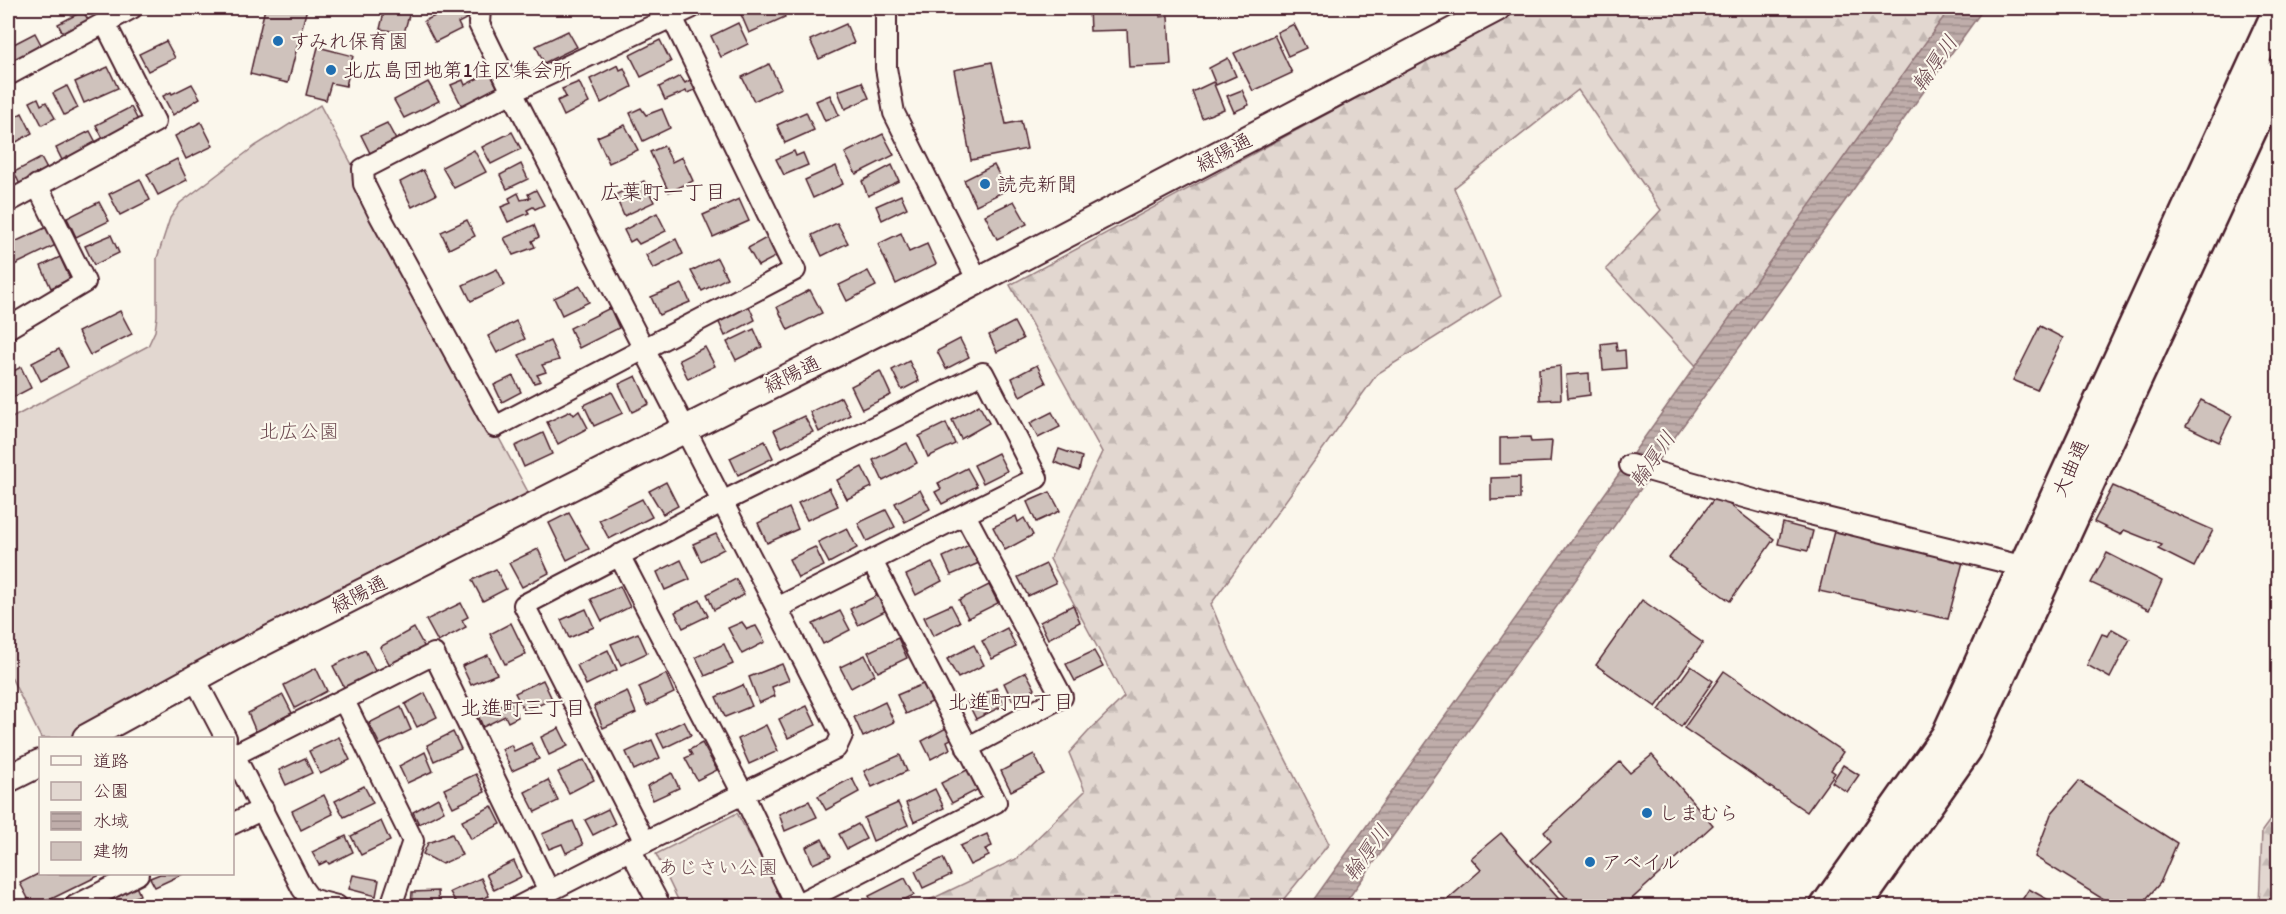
<svg xmlns="http://www.w3.org/2000/svg" width="2286" height="914" viewBox="0 0 2286 914" font-family="Itim,'Klee One',sans-serif">
	<defs>
		<pattern id="forest-firs" width="22" height="20" patternUnits="userSpaceOnUse" patternTransform="scale(1.5)"><rect width="22" height="20" fill="#e2d7d0"/><path d="M5 1l3.5 6h-7zM16 11l3.5 6h-7z" fill="#c3b8b3"/></pattern>
		<pattern id="water-rules" width="6" height="5" patternUnits="userSpaceOnUse" patternTransform="scale(1.5)"><rect width="6" height="5" fill="#bfadaa"/><path d="M0 2.5h6" fill="none" stroke="#9d8c8b"/></pattern>
	</defs>
	<rect width="100%" height="100%" fill="#fbf7ec"/>
	<filter id="ink" filterUnits="userSpaceOnUse"><feTurbulence type="fractalNoise" baseFrequency=".0167" numOctaves="2"/><feDisplacementMap in="SourceGraphic" scale="12" xChannelSelector="R" yChannelSelector="G"/><feConvolveMatrix kernelMatrix="1 2 1 2 8 2 1 2 1" color-interpolation-filters="sRGB"/></filter>
	<g filter="url(#ink)">
		<!-- green -->
		<g fill="#e2d7d0" stroke="#967b7e" stroke-width="1.5">
			<polygon points="320,105 535,505 86,738 41,738 8,671 8,420 148,346 155,331 157,316 157,258 170,218 180,203 255,146"/>
			<polygon points="737,813 787,906 681,906 656,854"/>
		</g>
		<!-- forest -->
		<g fill="url(#forest-firs)" stroke="#967b7e" stroke-width="1.5">
			<polygon points="1523,8 1960,8 1701,371 1606,269 1661,210 1578,90 1454,188 1501,296 1377,374 1211,604 1230,650 1329,844 1278,906 917,906 1016,859 1085,791 1069,753 1088,732 1124,697 1050,559 1102,452 1010,285"/>
			<polygon points="2278,809 2278,906 2259,906 2262,831"/>
		</g>
		<!-- water -->
		<g fill="url(#water-rules)" stroke="#907477" stroke-width="1.5">
			<polygon points="1950,8 1984,8 1654,466 1629,459"/>
			<polygon points="1621,471 1647,480 1343,906 1309,906"/>
		</g>
		<!-- building -->
		<g fill="#cfc2bc" stroke="#4a1f2b" stroke-width="1.5">
			<polygon points="265,8 307,8 288,83 250,74"/>
			<polygon points="385,8 411,8 404,33 380,29"/>
			<polygon points="437,8 463,8 468,18 458,23 461,29 435,42 424,21 439,14"/>
			<polygon points="750,8 780,8 785,17 749,33 740,12"/>
			<polygon points="1089,8 1160,8 1160,17 1168,16 1171,65 1129,67 1127,30 1090,31"/>
			<polygon points="83,11 92,27 67,41 58,24"/>
			<polygon points="738,23 748,44 721,57 711,36"/>
			<polygon points="846,24 854,43 819,59 810,40"/>
			<polygon points="1294,24 1306,48 1288,56 1277,32"/>
			<polygon points="568,31 577,47 544,63 536,46"/>
			<polygon points="35,33 44,50 13,66 8,57 8,47"/>
			<polygon points="1274,35 1292,73 1253,91 1234,53"/>
			<polygon points="660,40 671,62 641,77 630,55"/>
			<polygon points="166,41 175,58 148,71 139,54"/>
			<polygon points="318,47 353,56 346,86 331,83 326,100 306,95"/>
			<polygon points="1228,58 1236,76 1216,85 1209,68"/>
			<polygon points="992,62 1006,124 1021,121 1027,149 971,160 954,70"/>
			<polygon points="769,64 781,88 754,101 742,77"/>
			<polygon points="618,65 620,70 624,68 632,87 601,103 590,79"/>
			<polygon points="108,67 118,88 84,103 75,82"/>
			<polygon points="490,72 499,91 463,108 451,85 463,80 465,85"/>
			<polygon points="680,76 685,83 690,80 695,90 687,93 686,91 665,100 659,87"/>
			<polygon points="428,82 439,101 404,118 394,100"/>
			<polygon points="579,82 589,103 564,116 557,101 566,97 562,89"/>
			<polygon points="862,82 869,98 845,109 838,91"/>
			<polygon points="1213,82 1224,109 1202,118 1192,92"/>
			<polygon points="192,84 200,98 173,115 163,96 171,92 172,94"/>
			<polygon points="67,86 78,108 64,115 53,93"/>
			<polygon points="1242,90 1249,105 1234,112 1227,96"/>
			<polygon points="830,95 839,115 825,121 816,101"/>
			<polygon points="38,98 41,105 46,102 55,118 42,125 30,102"/>
			<polygon points="131,107 142,128 107,146 96,125"/>
			<polygon points="641,108 646,115 662,109 670,128 643,141 630,113"/>
			<polygon points="806,112 814,130 785,143 777,125"/>
			<polygon points="22,113 32,133 8,147 8,121"/>
			<polygon points="201,122 213,146 186,159 175,136"/>
			<polygon points="387,123 396,140 370,153 361,135"/>
			<polygon points="625,125 638,150 609,163 597,137"/>
			<polygon points="90,131 100,150 66,168 56,148"/>
			<polygon points="512,132 521,149 491,164 482,147"/>
			<polygon points="883,134 894,155 856,174 845,153"/>
			<polygon points="664,146 672,162 682,157 693,181 669,192 650,152"/>
			<polygon points="474,150 486,172 454,188 442,167"/>
			<polygon points="794,151 796,156 803,153 808,165 784,175 776,159"/>
			<polygon points="41,158 50,175 22,189 14,172"/>
			<polygon points="177,159 187,180 158,195 147,174"/>
			<polygon points="521,164 528,179 507,189 500,175"/>
			<polygon points="892,165 899,181 868,196 862,181"/>
			<polygon points="994,165 1007,190 976,205 964,180"/>
			<polygon points="836,166 843,184 813,198 805,180"/>
			<polygon points="423,170 436,195 412,207 400,182"/>
			<polygon points="140,179 150,200 120,215 109,194"/>
			<polygon points="644,181 654,202 624,216 615,195"/>
			<polygon points="536,190 544,205 535,209 533,207 527,210 529,213 508,222 501,207 511,203 509,198 518,193 521,200 530,198 528,194"/>
			<polygon points="901,195 907,208 882,220 876,206"/>
			<polygon points="739,199 749,221 713,237 703,215"/>
			<polygon points="1014,201 1027,224 997,239 985,215"/>
			<polygon points="99,202 109,221 76,237 67,218"/>
			<polygon points="657,213 666,231 639,244 635,239 630,242 624,230"/>
			<polygon points="467,220 475,236 449,249 441,232"/>
			<polygon points="837,223 848,243 822,256 812,235"/>
			<polygon points="534,225 539,237 532,241 535,247 513,255 504,238"/>
			<polygon points="47,227 56,245 8,268 8,245"/>
			<polygon points="901,233 909,252 927,244 936,264 896,284 878,244"/>
			<polygon points="111,235 119,253 94,265 85,246"/>
			<polygon points="770,236 779,255 758,266 748,248"/>
			<polygon points="676,239 683,254 653,269 646,255"/>
			<polygon points="60,257 70,279 51,288 41,266"/>
			<polygon points="717,258 727,278 702,291 691,271"/>
			<polygon points="497,269 505,285 471,301 463,285"/>
			<polygon points="868,271 876,286 847,301 839,285"/>
			<polygon points="682,284 690,302 659,315 651,297"/>
			<polygon points="580,286 589,302 562,315 554,298"/>
			<polygon points="810,290 822,313 788,330 777,307"/>
			<polygon points="748,304 755,320 725,336 717,318"/>
			<polygon points="610,308 619,328 579,348 570,328"/>
			<polygon points="120,311 132,334 90,355 78,332"/>
			<polygon points="516,321 525,339 497,353 488,336"/>
			<polygon points="1014,322 1023,339 997,352 989,335"/>
			<polygon points="2040,326 2063,338 2037,390 2013,380"/>
			<polygon points="754,329 762,347 736,360 727,342"/>
			<polygon points="960,339 969,357 946,369 937,351"/>
			<polygon points="550,341 559,360 542,365 546,372 537,375 541,381 534,383 519,355"/>
			<polygon points="1616,342 1617,351 1625,350 1626,368 1603,370 1601,344"/>
			<polygon points="705,347 715,366 688,379 679,360"/>
			<polygon points="59,349 68,367 41,381 32,363"/>
			<polygon points="909,361 919,381 902,390 892,370"/>
			<polygon points="1037,365 1046,383 1020,396 1012,378"/>
			<polygon points="1560,366 1561,399 1540,400 1539,369"/>
			<polygon points="21,367 31,388 8,400 8,374"/>
			<polygon points="880,371 891,395 862,409 851,386"/>
			<polygon points="1589,373 1590,395 1568,398 1566,375"/>
			<polygon points="513,376 521,392 502,402 494,385"/>
			<polygon points="636,376 649,404 632,412 619,384"/>
			<polygon points="612,392 623,413 594,426 584,405"/>
			<polygon points="841,397 850,415 819,432 810,412"/>
			<polygon points="2201,400 2232,416 2219,442 2186,426"/>
			<polygon points="979,405 989,423 961,439 952,420"/>
			<polygon points="571,411 574,415 579,411 588,428 558,444 547,422"/>
			<polygon points="1052,412 1060,427 1038,438 1030,423"/>
			<polygon points="804,416 813,432 782,447 774,430"/>
			<polygon points="946,423 955,444 928,457 919,436"/>
			<polygon points="543,433 552,454 524,467 515,446"/>
			<polygon points="1530,437 1531,442 1552,441 1550,462 1500,464 1500,438"/>
			<polygon points="765,441 773,458 738,475 730,458"/>
			<polygon points="907,443 917,463 883,481 873,460"/>
			<polygon points="1059,449 1082,457 1079,471 1054,462"/>
			<polygon points="998,453 1007,471 983,483 974,465"/>
			<polygon points="862,467 872,487 847,499 837,480"/>
			<polygon points="967,468 977,486 942,504 935,492 941,489 938,483"/>
			<polygon points="1520,477 1520,499 1491,500 1491,478"/>
			<polygon points="666,482 678,506 663,514 649,491"/>
			<polygon points="2113,486 2213,530 2194,567 2158,549 2162,545 2124,530 2121,535 2094,522"/>
			<polygon points="829,488 838,506 807,520 798,503"/>
			<polygon points="920,490 930,509 905,522 895,503"/>
			<polygon points="1050,492 1060,511 1036,522 1027,502"/>
			<polygon points="1717,495 1774,539 1730,601 1669,558"/>
			<polygon points="642,499 652,517 609,539 599,520"/>
			<polygon points="789,508 798,529 767,543 758,523"/>
			<polygon points="886,510 895,527 867,541 858,523"/>
			<polygon points="569,513 589,549 567,560 549,523"/>
			<polygon points="1016,516 1018,522 1024,518 1033,535 1005,550 993,527"/>
			<polygon points="1783,523 1813,531 1808,551 1778,544"/>
			<polygon points="847,528 857,548 829,563 818,542"/>
			<polygon points="1834,531 1963,562 1948,619 1819,591"/>
			<polygon points="716,534 724,549 701,561 693,544"/>
			<polygon points="971,544 979,563 951,575 943,557"/>
			<polygon points="815,547 824,566 798,578 789,559"/>
			<polygon points="538,549 549,573 522,587 509,563"/>
			<polygon points="2107,553 2162,581 2149,610 2091,583"/>
			<polygon points="681,560 690,579 665,590 657,572"/>
			<polygon points="932,563 942,581 916,595 906,575"/>
			<polygon points="1046,564 1056,583 1028,596 1018,577"/>
			<polygon points="496,569 506,589 483,601 472,580"/>
			<polygon points="736,579 744,595 714,610 707,594"/>
			<polygon points="989,585 998,603 968,618 959,600"/>
			<polygon points="620,586 630,607 602,621 591,599"/>
			<polygon points="878,595 885,611 858,625 850,609"/>
			<polygon points="700,600 708,616 683,628 675,612"/>
			<polygon points="1642,600 1703,643 1656,707 1596,665"/>
			<polygon points="461,603 468,617 462,620 466,627 438,642 426,620"/>
			<polygon points="951,605 960,622 933,636 924,617"/>
			<polygon points="1073,605 1080,622 1048,639 1040,622"/>
			<polygon points="586,609 594,627 569,638 561,620"/>
			<polygon points="840,611 850,630 823,644 813,624"/>
			<polygon points="742,622 747,629 756,626 765,642 742,654 728,628"/>
			<polygon points="511,623 526,654 505,664 490,634"/>
			<polygon points="414,628 425,648 391,667 380,647"/>
			<polygon points="1007,628 1016,647 992,659 982,641"/>
			<polygon points="2112,629 2130,639 2110,678 2087,665 2102,634 2108,636"/>
			<polygon points="638,633 647,653 621,665 611,644"/>
			<polygon points="898,638 907,658 878,672 868,652"/>
			<polygon points="724,644 733,664 705,676 696,657"/>
			<polygon points="974,645 984,665 958,678 947,659"/>
			<polygon points="365,650 376,673 345,689 333,666"/>
			<polygon points="608,650 617,670 586,685 577,665"/>
			<polygon points="1094,651 1103,667 1075,681 1066,664"/>
			<polygon points="488,655 497,674 471,685 462,666"/>
			<polygon points="865,655 875,675 851,688 840,667"/>
			<polygon points="782,664 789,680 772,687 775,696 759,703 749,677"/>
			<polygon points="1691,666 1713,681 1681,727 1659,710"/>
			<polygon points="316,668 327,691 295,708 284,685"/>
			<polygon points="1724,671 1843,752 1831,770 1835,773 1807,812 1684,728"/>
			<polygon points="1026,672 1035,689 1012,700 1004,683"/>
			<polygon points="666,674 674,693 647,706 639,687"/>
			<polygon points="543,680 552,699 525,712 515,693"/>
			<polygon points="923,684 932,702 906,714 897,695"/>
			<polygon points="743,685 752,706 725,717 716,697"/>
			<polygon points="996,688 1005,705 976,719 967,701"/>
			<polygon points="627,691 636,713 603,728 594,706"/>
			<polygon points="425,693 437,717 417,727 405,704"/>
			<polygon points="283,695 292,713 256,732 248,713"/>
			<polygon points="511,701 518,717 508,722 505,716 483,727 478,715"/>
			<polygon points="885,702 894,722 863,737 854,717"/>
			<polygon points="807,706 816,725 788,738 779,719"/>
			<polygon points="401,707 411,730 380,745 369,723"/>
			<polygon points="684,721 691,735 664,748 657,734"/>
			<polygon points="766,725 778,751 749,764 738,739"/>
			<polygon points="948,727 953,738 947,741 950,749 931,759 922,741"/>
			<polygon points="559,728 568,746 549,755 541,737"/>
			<polygon points="453,732 461,749 434,761 427,745"/>
			<polygon points="339,737 350,760 320,774 309,751"/>
			<polygon points="652,740 660,758 634,770 626,752"/>
			<polygon points="531,743 539,759 512,771 502,749 511,745 514,751"/>
			<polygon points="702,743 717,770 697,780 685,758 692,755 689,750"/>
			<polygon points="425,752 433,771 407,783 399,766"/>
			<polygon points="1034,754 1044,774 1011,791 1001,771"/>
			<polygon points="900,755 907,771 872,787 864,771"/>
			<polygon points="1652,755 1713,825 1624,906 1574,906 1531,860 1551,841 1544,832 1620,762 1630,773"/>
			<polygon points="305,758 312,773 286,785 279,770"/>
			<polygon points="584,760 594,780 569,793 558,772"/>
			<polygon points="1843,765 1859,775 1847,792 1832,782"/>
			<polygon points="969,769 979,789 952,803 941,783"/>
			<polygon points="672,773 679,788 653,800 647,786"/>
			<polygon points="476,774 485,792 453,807 444,789"/>
			<polygon points="852,778 859,792 826,810 818,796"/>
			<polygon points="548,780 558,801 535,812 525,792"/>
			<polygon points="2079,781 2177,843 2160,883 2140,906 2114,906 2035,857 2051,814"/>
			<polygon points="364,786 373,803 344,817 335,801"/>
			<polygon points="935,789 944,808 914,822 906,803"/>
			<polygon points="324,795 333,814 301,830 292,811"/>
			<polygon points="438,798 444,811 419,824 413,812"/>
			<polygon points="809,801 817,817 785,831 779,814"/>
			<polygon points="898,803 908,825 873,841 864,818"/>
			<polygon points="492,806 501,824 471,839 462,821"/>
			<polygon points="608,809 615,824 593,835 585,820"/>
			<polygon points="381,821 390,841 361,855 351,836"/>
			<polygon points="573,821 583,845 566,853 562,844 549,849 542,834"/>
			<polygon points="858,824 866,839 847,849 839,834"/>
			<polygon points="1501,833 1565,906 1440,906 1481,870 1471,858"/>
			<polygon points="452,834 462,855 442,864 423,854 428,843"/>
			<polygon points="987,834 992,846 985,849 989,856 970,865 960,846"/>
			<polygon points="346,836 353,852 329,864 327,861 319,865 312,852"/>
			<polygon points="822,839 831,856 813,864 806,847"/>
			<polygon points="943,858 951,875 923,888 915,871"/>
			<polygon points="514,861 521,877 494,890 486,874"/>
			<polygon points="40,873 40,874 102,874 37,906 32,906 20,883"/>
			<polygon points="160,874 183,874 155,887 150,878"/>
			<polygon points="353,875 379,880 376,896 349,889"/>
			<polygon points="481,878 489,896 464,906 458,906 450,892"/>
			<polygon points="905,878 914,895 890,906 874,906 869,896"/>
			<polygon points="136,886 140,895 117,906 110,906 107,900"/>
			<polygon points="2029,889 2059,906 2018,906"/>
			<polygon points="438,891 439,906 411,906 412,892"/>
		</g>
		<g fill="none" stroke-linecap="round" stroke-linejoin="round">
			<defs>
				<g id="minor">
					<polyline points="480,8 479,24 512,92 842,735 836,748 645,842 520,906"/>
					<polyline points="886,8 886,68 894,113 978,281"/>
					<polyline points="672,17 795,270 495,427 379,214 364,184 363,169 512,92 691,8"/>
					<polyline points="8,75 132,8"/>
					<polyline points="8,202 155,122 105,23"/>
					<polyline points="8,328 85,282 37,185"/>
					<polyline points="1630,465 1765,503 2025,567"/>
					<polyline points="965,515 1062,697 967,748"/>
					<polyline points="619,555 743,794 796,905 996,802 872,561"/>
					<polyline points="195,679 226,738"/>
					<polyline points="344,701 413,841 391,906"/>
					<polyline points="232,751 302,888 310,899 337,906"/>
					<polyline points="234,755 434,654 549,891"/>
					<polyline points="232,824 263,809"/>
					<polyline points="645,842 524,605 722,502 983,373 1037,478 777,608"/>
					<polyline points="630,849 660,906"/>
					<polyline points="75,906 138,874"/>
				</g>
				<g id="tertiary">
					<polyline points="86,738 236,656 945,298 1497,8"/>
					<polyline points="8,779 40,763"/>
				</g>
				<g id="secondary">
					<polyline points="1825,906 1946,735 2278,9"/>
					<polyline points="1857,906 1967,750 2278,74"/>
				</g>
			</defs>
			<!-- minor casing -->
			<use href="#minor" stroke="#4a1f2b" stroke-width="24"/>
			<!-- tertiary casing -->
			<use href="#tertiary" stroke="#4a1f2b" stroke-width="30"/>
			<!-- secondary casing -->
			<use href="#secondary" stroke="#4a1f2b" stroke-width="33"/>
			<!-- minor -->
			<use href="#minor" stroke="#fbf7ec" stroke-width="20"/>
			<!-- tertiary -->
			<use href="#tertiary" stroke="#fbf7ec" stroke-width="26"/>
			<!-- secondary -->
			<use href="#secondary" stroke="#fbf7ec" stroke-width="28"/>
		</g>
	</g>
	<!-- markers -->
	<g fill="#1f6fb2" stroke="#fbf7ec" stroke-width="2">
		<circle cx="278" cy="41" r="6"/>
		<circle cx="331" cy="70" r="6"/>
		<circle cx="985" cy="184" r="6"/>
		<circle cx="1647" cy="813" r="6"/>
		<circle cx="1590" cy="862" r="6"/>
	</g>
	<g text-anchor="middle" dominant-baseline="central" stroke-width="4.5" stroke-linejoin="round" paint-order="stroke">
		<!-- poi labels -->
		<g font-size="20" fill="#4a1f2b" stroke="#fbf7ec" text-anchor="start">
			<text x="290" y="41">すみれ保育園</text>
			<text x="343" y="70">北広島団地第1住区集会所</text>
			<text x="997" y="184">読売新聞</text>
			<text x="1659" y="813">しまむら</text>
			<text x="1602" y="862">アベイル</text>
		</g>
		<!-- street labels -->
		<g font-size="20" fill="#4a1f2b" stroke="#fbf7ec">
			<text transform="translate(1224 152) rotate(-28)">緑陽通</text>
			<text transform="translate(792 374) rotate(-26)">緑陽通</text>
			<text transform="translate(2070 468) rotate(-66)">大曲通</text>
			<text transform="translate(359 594) rotate(-27)">緑陽通</text>
		</g>
		<!-- park labels -->
		<g font-size="20" fill="#704d54" stroke="#fbf7ec">
			<text x="299" y="431">北広公園</text>
			<text x="718" y="867">あじさい公園</text>
		</g>
		<!-- water labels -->
		<g font-size="21" font-style="italic" fill="#6d4a51" stroke="#fbf7ec">
			<text transform="translate(1934 63) rotate(-55)">輪厚川</text>
			<text transform="translate(1652 459) rotate(-55)">輪厚川</text>
			<text transform="translate(1366 852) rotate(-54)">輪厚川</text>
		</g>
		<!-- neighbourhood labels -->
		<g font-size="21" fill="#4a1f2b" stroke="#fbf7ec">
			<text x="663" y="191">広葉町一丁目</text>
			<text x="1011" y="701">北進町四丁目</text>
			<text x="523" y="707">北進町三丁目</text>
		</g>
	</g>
	<!-- margin -->
	<rect width="2286" height="914" fill="none" stroke="#fbf7ec" stroke-width="30"/>
	<rect x="15" y="15" width="2256" height="884" fill="none" stroke="#4a1f2b" stroke-width="2" filter="url(#ink)"/>
	<!-- legend -->
	<rect x="39" y="737" width="195" height="138" fill="#fbf7ec" stroke="#b4a19f" stroke-width="1.5"/>
	<rect x="51" y="756" width="30" height="9" fill="#fbf7ec" stroke="#b4a19f" stroke-width="1.5"/>
	<text x="93" y="767" font-size="18" fill="#4a1f2b">道路</text>
	<rect x="51" y="782" width="30" height="18" fill="#e2d7d0" stroke="#b4a19f" stroke-width="1.5"/>
	<text x="93" y="797" font-size="18" fill="#4a1f2b">公園</text>
	<rect x="51" y="812" width="30" height="18" fill="url(#water-rules)" stroke="#b4a19f" stroke-width="1.5"/>
	<text x="93" y="827" font-size="18" fill="#4a1f2b">水域</text>
	<rect x="51" y="842" width="30" height="18" fill="#cfc2bc" stroke="#b4a19f" stroke-width="1.5"/>
	<text x="93" y="857" font-size="18" fill="#4a1f2b">建物</text>
</svg>
